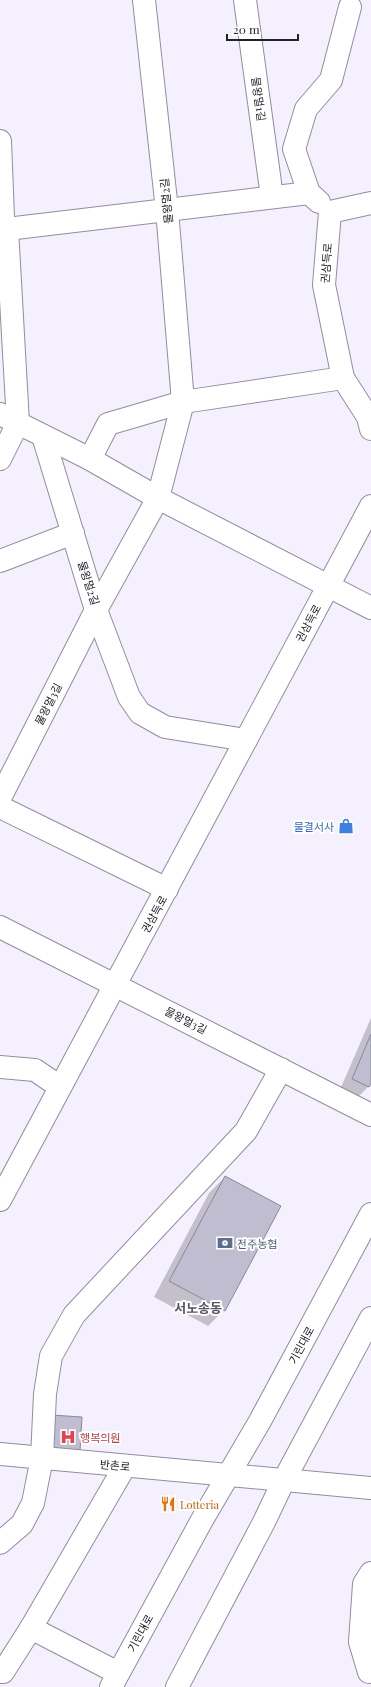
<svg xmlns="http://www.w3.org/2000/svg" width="371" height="1687" viewBox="0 0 371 1687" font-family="'Playfair Display','Noto Sans KR',serif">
	<rect width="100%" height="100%" fill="#f4f0fe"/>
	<!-- shadow -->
	<g fill="#0003">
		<polygon points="371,1018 371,1082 368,1087 355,1100 339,1092"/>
		<polygon points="225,1177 224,1310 208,1326 154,1297 209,1193"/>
	</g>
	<!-- building -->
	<g fill="#bfbdcf" stroke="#898899">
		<polygon points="371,1034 371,1084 369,1087 352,1079"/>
		<polygon points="225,1176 281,1206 225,1311 169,1281"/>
		<polygon points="51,1415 82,1417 80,1451 48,1449"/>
	</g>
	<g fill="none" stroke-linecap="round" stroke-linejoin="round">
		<defs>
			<g id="minor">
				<polyline points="245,0 272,197"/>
				<polyline points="0,141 3,218 7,229 18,423 0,459"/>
				<polyline points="319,202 309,193 294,149 306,109 331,80 350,7"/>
				<polyline points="371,203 330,212 324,285 343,378 368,417 371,429"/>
				<polyline points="7,229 309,193"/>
				<polyline points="0,414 90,459 158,498 371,608"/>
				<polyline points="43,436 96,610 129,697 140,713 165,727 246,740"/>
				<polyline points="90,459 108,424 183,402 343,378"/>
				<polyline points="0,561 73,533"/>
				<polyline points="0,798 96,610 158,498 183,402 167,210 144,0"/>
				<polyline points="0,807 167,889"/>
				<polyline points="0,927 371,1115"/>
				<polyline points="0,1067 35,1070 60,1087"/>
				<polyline points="0,1200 371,506"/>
				<polyline points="0,1454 371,1488"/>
				<polyline points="0,1543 22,1524 33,1503 42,1458 45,1394 51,1356 74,1315 246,1131 281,1069"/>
				<polyline points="31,1628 118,1673"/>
				<polyline points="0,1672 3,1672 31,1628 125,1466"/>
				<polyline points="369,1672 360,1642 364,1584 371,1573"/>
			</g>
			<g id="tertiary">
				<polyline points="111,1687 202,1520 260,1421 371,1214"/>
				<polyline points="177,1687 264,1522 284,1480 371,1318"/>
			</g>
		</defs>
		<!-- minor casing -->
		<use href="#minor" stroke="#928d9e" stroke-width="24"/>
		<!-- tertiary casing -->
		<use href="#tertiary" stroke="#928d9e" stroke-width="24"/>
		<!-- minor -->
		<use href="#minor" stroke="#fff" stroke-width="22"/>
		<!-- tertiary -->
		<use href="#tertiary" stroke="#fff" stroke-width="22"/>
	</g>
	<!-- icons -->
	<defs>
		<symbol id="shop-bare" viewBox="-9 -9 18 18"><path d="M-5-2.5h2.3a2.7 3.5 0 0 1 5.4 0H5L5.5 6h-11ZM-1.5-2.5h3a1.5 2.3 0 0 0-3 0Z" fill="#3f7fe0" stroke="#fff" stroke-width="2.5" paint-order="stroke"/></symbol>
		<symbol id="bank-bare" viewBox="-9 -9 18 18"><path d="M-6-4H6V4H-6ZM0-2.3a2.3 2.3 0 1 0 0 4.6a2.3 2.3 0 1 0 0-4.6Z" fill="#5c6f8a" stroke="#fff" stroke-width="2.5" paint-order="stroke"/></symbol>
		<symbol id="hospital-bare" viewBox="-9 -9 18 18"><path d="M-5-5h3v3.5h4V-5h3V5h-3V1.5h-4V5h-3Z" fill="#e0444e" stroke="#fff" stroke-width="2.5" paint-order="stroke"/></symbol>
		<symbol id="restaurant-bare" viewBox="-9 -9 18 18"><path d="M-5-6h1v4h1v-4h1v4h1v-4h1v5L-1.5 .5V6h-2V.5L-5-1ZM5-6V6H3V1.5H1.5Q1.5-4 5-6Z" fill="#e8710a" stroke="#fff" stroke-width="2.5" paint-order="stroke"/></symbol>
	</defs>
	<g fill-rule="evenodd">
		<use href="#shop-bare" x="335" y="815" width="22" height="22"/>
		<use href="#bank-bare" x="214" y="1232" width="22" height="22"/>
		<use href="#hospital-bare" x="57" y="1426" width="22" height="22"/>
		<use href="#restaurant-bare" x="157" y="1493" width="22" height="22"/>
	</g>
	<g text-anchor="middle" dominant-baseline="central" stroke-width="4" stroke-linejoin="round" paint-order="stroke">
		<!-- street labels -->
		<g font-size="11" fill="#232128" stroke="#fff">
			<text transform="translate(259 99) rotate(82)">물왕멀1길</text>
			<text transform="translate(166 201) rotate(-96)">물왕멀2길</text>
			<text transform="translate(326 263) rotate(-86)">권삼득로</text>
			<text transform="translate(89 583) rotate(72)">물왕멀2길</text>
			<text transform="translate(308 623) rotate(-62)">권삼득로</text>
			<text transform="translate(48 704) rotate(-63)">물왕멀3길</text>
			<text transform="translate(154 914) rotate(-61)">권삼득로</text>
			<text transform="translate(186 1020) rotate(27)">물왕멀3길</text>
			<text transform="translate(301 1345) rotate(-62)">기린대로</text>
			<text transform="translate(115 1465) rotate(5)">반촌로</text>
			<text transform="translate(140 1633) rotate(-61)">기린대로</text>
		</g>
		<!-- shop labels -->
		<g font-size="11" fill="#366cbe" stroke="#fff" text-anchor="end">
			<text x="334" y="826">물결서사</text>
		</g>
		<!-- service labels -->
		<g font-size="11" fill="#4e5e75" stroke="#fff" text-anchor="start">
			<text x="237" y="1243">전주농협</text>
		</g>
		<!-- health labels -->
		<g font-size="11" fill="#be3a42" stroke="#fff" text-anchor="start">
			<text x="80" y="1437">행복의원</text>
		</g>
		<!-- food labels -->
		<g font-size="11" fill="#c56008" stroke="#fff" text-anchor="start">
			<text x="180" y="1504">Lotteria</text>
		</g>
		<!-- quarter labels -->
		<g font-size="13" font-weight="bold" fill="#595464" stroke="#fff">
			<text x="198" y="1307">서노송동</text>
		</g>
	</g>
	<!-- scale -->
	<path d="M227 34v6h71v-6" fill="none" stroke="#232128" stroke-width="2"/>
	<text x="233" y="34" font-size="12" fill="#232128" stroke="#ffffff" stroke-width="3" paint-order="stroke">20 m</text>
</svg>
